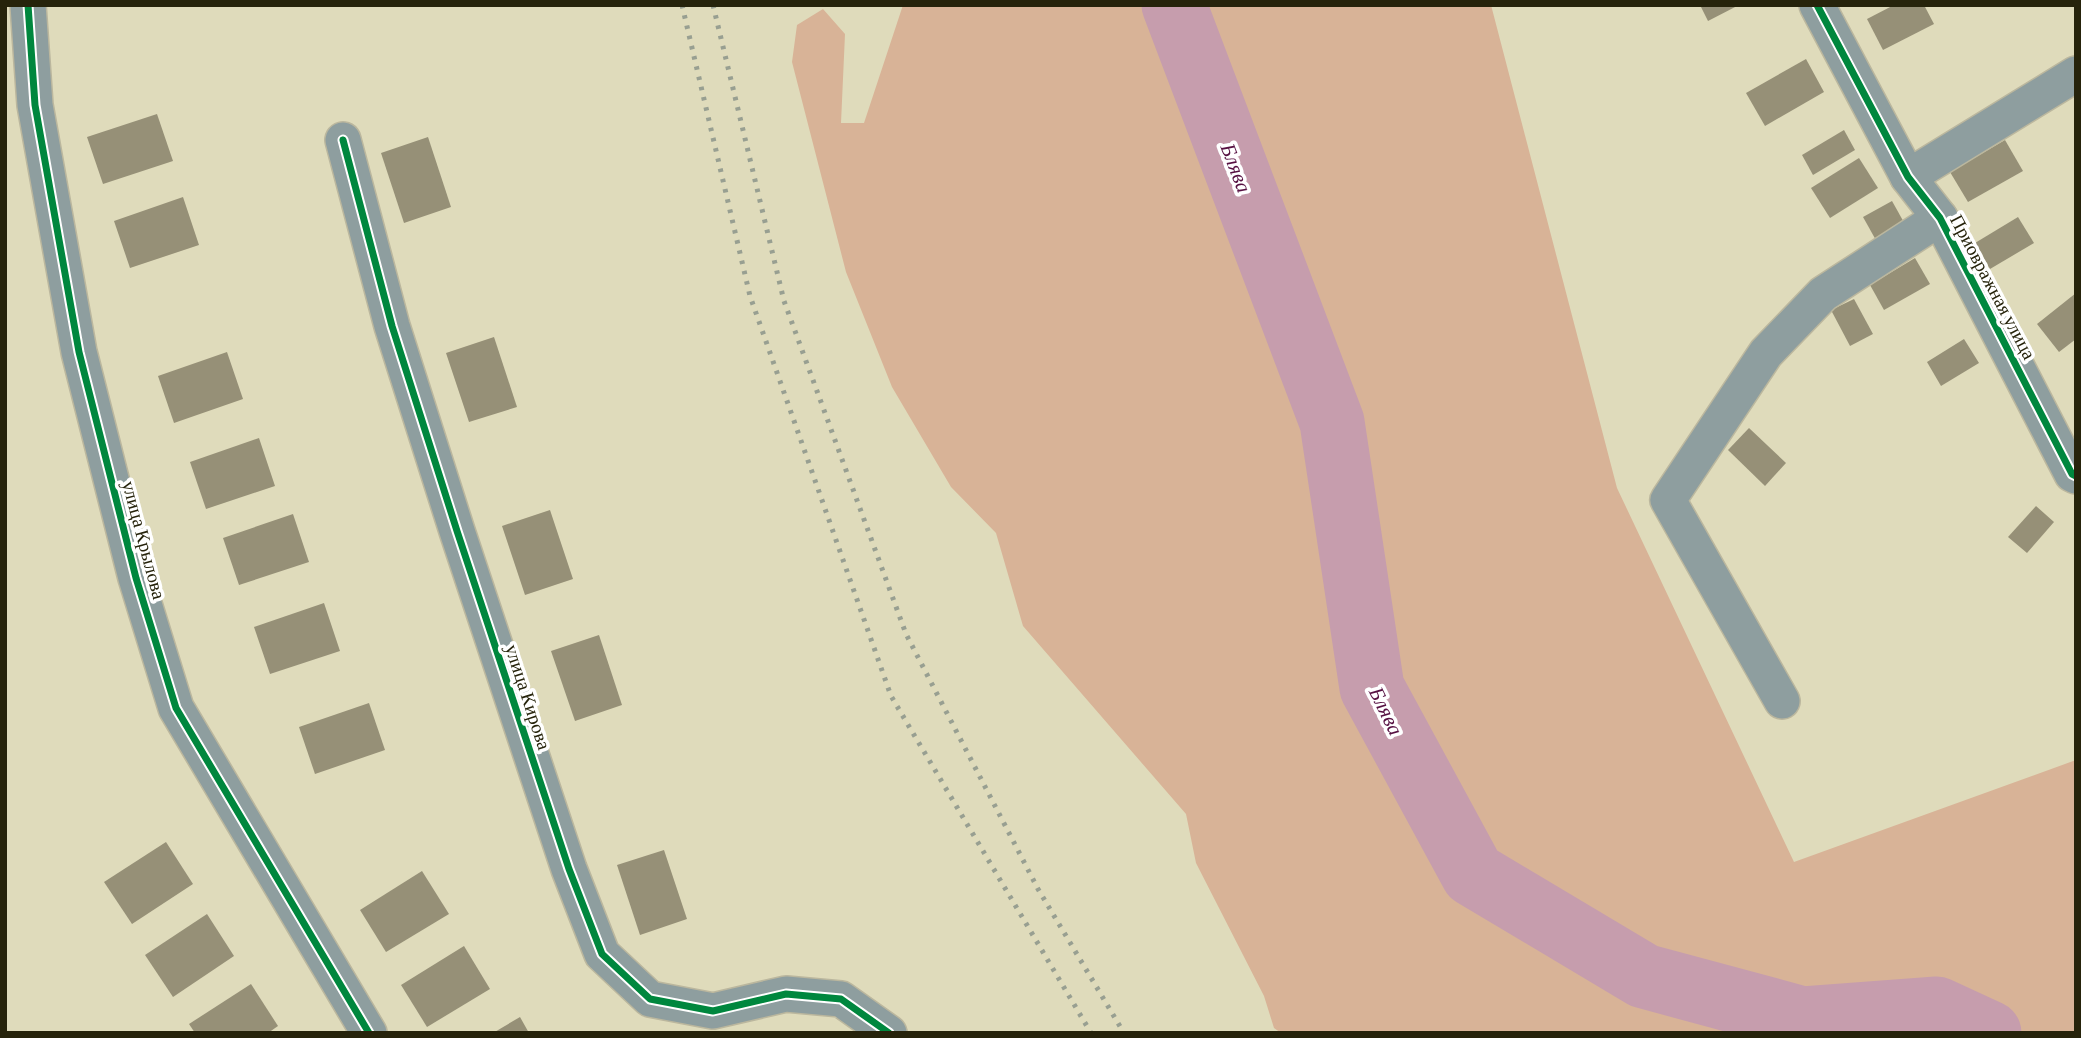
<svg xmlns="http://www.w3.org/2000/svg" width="2081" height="1038" viewBox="0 0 2081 1038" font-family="'Crimson Pro',serif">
	<rect width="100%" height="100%" fill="#dfdbbb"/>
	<!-- forest -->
	<polygon fill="#d8b397" points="903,5 1491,5 1617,488 1794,862 2076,760 2076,1033 1281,1033 1274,1028 1264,996 1196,863 1186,814 1023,626 996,533 951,487 892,387 846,272 792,62 797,25 823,9 845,34 841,123 864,123"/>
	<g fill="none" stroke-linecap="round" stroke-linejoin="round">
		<!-- river -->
		<polyline stroke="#c69dad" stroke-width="65" points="1174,5 1332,422 1372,688 1473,874 1644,976 1803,1019 1937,1009 1989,1033"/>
	</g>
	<!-- building -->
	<g fill="#969077">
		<polygon points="1700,5 1739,5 1708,21"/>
		<polygon points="1894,5 1924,5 1934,24 1883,50 1867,19"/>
		<polygon points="1806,59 1824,92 1765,126 1746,93"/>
		<polygon points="157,114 173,161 103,184 87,137"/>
		<polygon points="1844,130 1855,150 1813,175 1802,155"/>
		<polygon points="428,137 451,207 404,223 381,153"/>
		<polygon points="2005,140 2023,171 1968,202 1950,172"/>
		<polygon points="1859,158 1878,188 1830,218 1811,188"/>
		<polygon points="183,197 199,245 130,268 114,221"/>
		<polygon points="1892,201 1906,226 1877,242 1863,217"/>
		<polygon points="2018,217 2034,243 1990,269 1975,243"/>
		<polygon points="1915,258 1930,284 1884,310 1870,285"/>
		<polygon points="2076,293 2076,339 2059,352 2037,324"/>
		<polygon points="1854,299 1873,334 1850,346 1831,310"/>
		<polygon points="494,337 517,407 469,422 446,353"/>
		<polygon points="1964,339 1979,363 1941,386 1927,362"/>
		<polygon points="227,352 243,399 174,423 158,376"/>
		<polygon points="1749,428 1786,463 1765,486 1728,450"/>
		<polygon points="259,438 275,486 206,509 190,462"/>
		<polygon points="2036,506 2054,522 2027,553 2008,537"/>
		<polygon points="550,510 573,579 525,595 502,526"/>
		<polygon points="293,514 309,562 239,585 223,538"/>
		<polygon points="324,603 340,651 270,674 254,627"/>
		<polygon points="599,635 622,705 575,721 551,651"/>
		<polygon points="369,703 385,750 315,774 299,727"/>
		<polygon points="166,842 193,884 132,924 104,882"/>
		<polygon points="664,850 687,919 640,935 617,865"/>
		<polygon points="422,871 449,914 386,952 360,910"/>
		<polygon points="207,914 234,956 173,997 145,955"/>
		<polygon points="464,946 490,989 427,1027 401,985"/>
		<polygon points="251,984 278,1026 268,1033 195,1033 189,1024"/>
		<polygon points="520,1017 529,1033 493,1033"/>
	</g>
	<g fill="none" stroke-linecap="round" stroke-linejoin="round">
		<defs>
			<g id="minor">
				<polyline points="28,5 35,105 79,352 136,578 176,708 369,1033"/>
				<polyline points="1817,5 1908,177 1940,218 2072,474 2076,476"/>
				<polyline points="343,140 392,326 457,531 569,869 602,954 650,999 713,1011 786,994 841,999 889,1033"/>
				<polyline points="1908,177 2076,74"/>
				<polyline points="1782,701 1668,500 1766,353 1823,294 1940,218"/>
			</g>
		</defs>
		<!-- minor casing -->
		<use href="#minor" stroke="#bbb79e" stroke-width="38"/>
		<!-- minor -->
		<use href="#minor" stroke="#8e9e9f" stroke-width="35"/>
		<!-- rail -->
		<g stroke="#989f91" stroke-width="5" stroke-dasharray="3.5 7" stroke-linecap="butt">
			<polyline points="682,5 750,296 891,696 1091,1033"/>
			<polyline points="713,5 784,301 906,634 1038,889 1124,1033"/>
		</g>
		<defs>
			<g id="cycleway">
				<polyline points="28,5 35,105 79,352 136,578 176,708 369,1033"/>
				<polyline points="1817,5 1908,177 1940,218 2072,474 2076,476"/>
				<polyline points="343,140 392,326 457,531 569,869 602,954 650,999 713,1011 786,994 841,999 889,1033"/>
			</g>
		</defs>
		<!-- cycleway casing -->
		<use href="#cycleway" stroke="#fff" stroke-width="11"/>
		<!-- cycleway -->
		<use href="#cycleway" stroke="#00873e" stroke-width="7"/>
	</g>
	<g text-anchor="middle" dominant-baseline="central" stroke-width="7" stroke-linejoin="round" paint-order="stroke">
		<!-- street labels -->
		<g font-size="19" fill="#26230b" stroke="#fff">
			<text transform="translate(1993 287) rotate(62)">Приовражная улица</text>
			<text transform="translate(144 540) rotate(75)">улица Крылова</text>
			<text transform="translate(528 697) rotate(72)">улица Кирова</text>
		</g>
		<!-- water labels -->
		<g font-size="21" font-style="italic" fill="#561042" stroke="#fff">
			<text transform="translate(1236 168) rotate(69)">Блява</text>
			<text transform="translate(1386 711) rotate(64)">Блява</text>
		</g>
	</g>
	<!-- border -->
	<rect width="2081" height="1038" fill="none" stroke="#26230b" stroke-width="14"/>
</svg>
